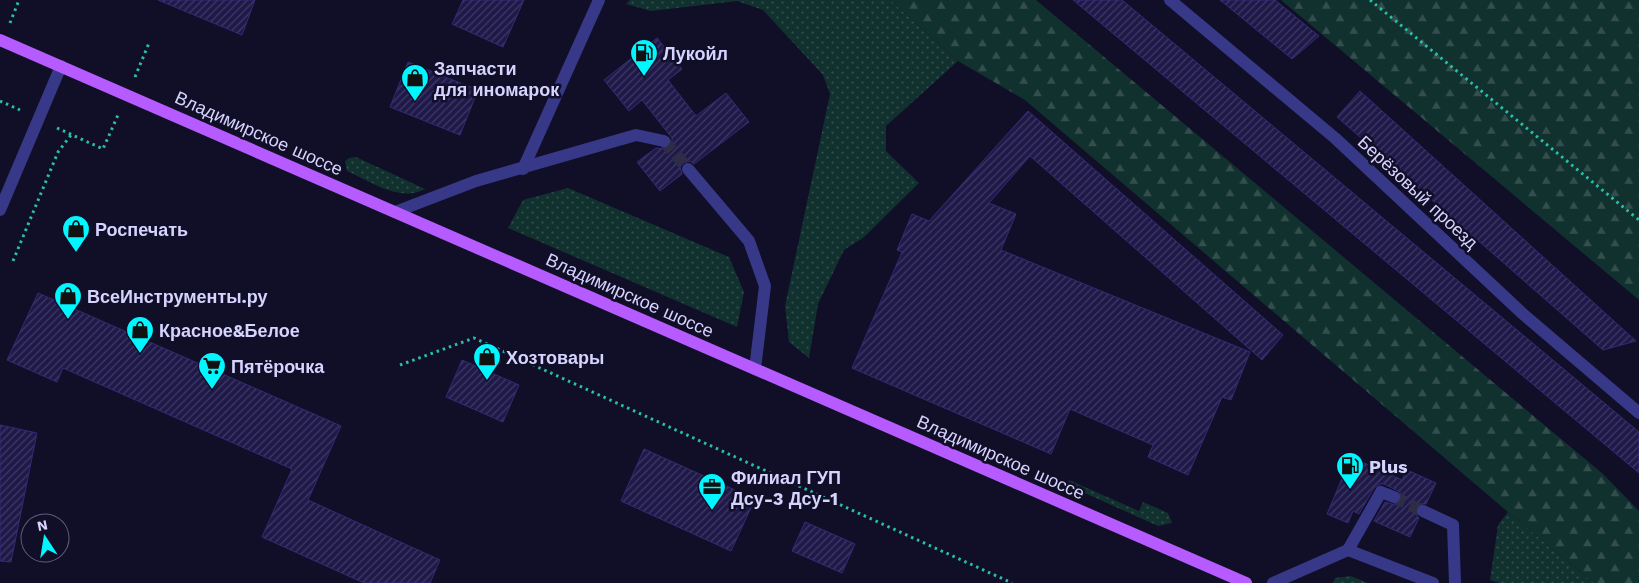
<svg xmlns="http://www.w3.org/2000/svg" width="1639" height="583" viewBox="0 0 1639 583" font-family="'Work Sans',sans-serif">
	<defs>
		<pattern id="grass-dots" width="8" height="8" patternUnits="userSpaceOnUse" patternTransform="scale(1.25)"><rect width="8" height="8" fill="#11312e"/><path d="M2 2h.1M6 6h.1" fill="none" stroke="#334e4d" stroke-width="1.8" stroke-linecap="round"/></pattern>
		<pattern id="forest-firs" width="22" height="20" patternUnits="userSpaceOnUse" patternTransform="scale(1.25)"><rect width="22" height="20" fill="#11312e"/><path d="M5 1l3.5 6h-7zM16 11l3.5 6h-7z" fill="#334e4d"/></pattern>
		<pattern id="building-hatch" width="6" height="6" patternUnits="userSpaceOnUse" patternTransform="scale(1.25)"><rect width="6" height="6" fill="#1f1949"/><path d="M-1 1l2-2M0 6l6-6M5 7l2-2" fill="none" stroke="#3f3a64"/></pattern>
	</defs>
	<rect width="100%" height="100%" fill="#110e27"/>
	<!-- grass -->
	<g fill="url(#grass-dots)">
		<polygon points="630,0 890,0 958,61 886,126 886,151 919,183 864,237 844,250 818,304 809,358 789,342 785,306 830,94 823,75 763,10 737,1 651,11 626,4"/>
		<path d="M356,157L425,189C400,203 370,181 347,171L345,161L349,158Z"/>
		<polygon points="568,188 729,257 744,292 737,327 508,228 523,200"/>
		<polygon points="1069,480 1139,511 1143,502 1168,513 1172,523 1158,526 1067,485"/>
		<polygon points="1508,512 1594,583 1499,583 1490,580 1498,525"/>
		<polygon points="1351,576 1368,583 1333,583 1335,578"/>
	</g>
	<!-- forest -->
	<g fill="url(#forest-firs)">
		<polygon points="890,0 1036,0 1603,474 1639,511 1639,583 1594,583 1508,512 1025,100 958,61"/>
		<polygon points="1281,0 1639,0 1639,300"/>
	</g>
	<!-- building -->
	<g fill="url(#building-hatch)" stroke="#342a76">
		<polygon points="158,0 255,0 242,35"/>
		<polygon points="463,0 524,0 503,47 452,24"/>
		<polygon points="1073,0 1122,0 1639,432 1639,473"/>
		<polygon points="1220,0 1275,0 1319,36 1292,59"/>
		<polygon points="657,38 682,69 668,80 696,116 726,93 749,122 694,164 690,161 683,163 680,167 682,174 660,191 637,162 656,148 666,149 670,147 672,142 672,138 642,100 629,111 604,80"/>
		<polygon points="408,62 478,90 460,135 390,107"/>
		<polygon points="1360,91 1636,341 1603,350 1337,117"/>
		<polygon points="1028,111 1283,335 1262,360 1030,156 989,203 1016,214 1001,250 1250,352 1231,400 1222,397 1188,475 1148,457 1153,445 1070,409 1051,454 852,368 902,252 897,250 912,214 929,221"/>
		<polygon points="38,293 341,426 308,500 440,560 430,583 364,583 262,537 292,469 63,368 57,382 7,360"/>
		<polygon points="462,360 519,385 503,422 446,397"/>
		<polygon points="0,425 37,433 11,562 0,561"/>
		<polygon points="644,449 755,499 731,551 621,501"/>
		<polygon points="1351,457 1402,480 1407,470 1436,483 1426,504 1419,504 1415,508 1416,515 1419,518 1410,537 1374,521 1385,502 1395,505 1399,503 1402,499 1400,492 1384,484 1380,484 1374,488 1359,514 1353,511 1348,523 1327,514"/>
		<polygon points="805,522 855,544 842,573 792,551"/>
	</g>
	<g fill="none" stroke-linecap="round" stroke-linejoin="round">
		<!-- minor-tunnel -->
		<g stroke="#2f2c47" stroke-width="12" stroke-dasharray="12 6" stroke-linecap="butt">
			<polyline points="664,141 688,169"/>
			<polyline points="1394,497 1423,511"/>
		</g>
		<!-- path -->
		<g stroke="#29beab" stroke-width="3" stroke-dasharray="2.5 4" stroke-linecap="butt">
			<polyline points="1370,0 1639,220"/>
			<polyline points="10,23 19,0"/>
			<polyline points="135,77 149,43"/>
			<polyline points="0,101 20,110"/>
			<polyline points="57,128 103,149 118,115"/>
			<polyline points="13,261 58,152 71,135"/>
			<polyline points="400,365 474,338 1012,583"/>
		</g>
		<!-- minor -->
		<g stroke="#373988" stroke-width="12">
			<polyline points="1170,0 1335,138 1523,314 1639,413"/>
			<polyline points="523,169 599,0"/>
			<polyline points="688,169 749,241 765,286 755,369"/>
			<polyline points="0,210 61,66"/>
			<polyline points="395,212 476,181 636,135 664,141"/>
			<polyline points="1423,511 1453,525 1455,583"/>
			<polyline points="1348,550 1381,492 1394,497"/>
			<polyline points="1273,583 1348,550 1433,583"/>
		</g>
		<!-- major -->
		<polyline stroke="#b65bff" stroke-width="12" points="0,40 1246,583"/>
	</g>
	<!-- icons -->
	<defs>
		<symbol id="fuel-pin" viewBox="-11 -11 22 30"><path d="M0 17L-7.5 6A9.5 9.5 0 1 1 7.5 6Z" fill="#00f7ff" stroke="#110e27"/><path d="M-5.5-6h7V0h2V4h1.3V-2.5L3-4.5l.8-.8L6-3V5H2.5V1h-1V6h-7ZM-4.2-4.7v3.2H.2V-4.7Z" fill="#111"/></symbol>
		<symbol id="shop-pin" viewBox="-11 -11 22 30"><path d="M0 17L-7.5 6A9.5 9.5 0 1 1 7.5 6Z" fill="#00f7ff" stroke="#110e27"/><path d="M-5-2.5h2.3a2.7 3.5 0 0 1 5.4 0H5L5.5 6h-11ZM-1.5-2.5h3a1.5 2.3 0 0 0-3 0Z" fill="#111"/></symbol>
		<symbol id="supermarket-pin" viewBox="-11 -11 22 30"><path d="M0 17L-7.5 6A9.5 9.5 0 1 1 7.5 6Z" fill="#00f7ff" stroke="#110e27"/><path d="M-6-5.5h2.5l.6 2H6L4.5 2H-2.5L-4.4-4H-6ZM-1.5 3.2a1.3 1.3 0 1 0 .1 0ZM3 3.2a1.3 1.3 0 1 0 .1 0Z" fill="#111"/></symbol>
		<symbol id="office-pin" viewBox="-11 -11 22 30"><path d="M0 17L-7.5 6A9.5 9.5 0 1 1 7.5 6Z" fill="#00f7ff" stroke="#110e27"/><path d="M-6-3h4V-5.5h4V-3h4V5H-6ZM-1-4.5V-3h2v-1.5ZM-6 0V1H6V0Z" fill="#111"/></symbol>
	</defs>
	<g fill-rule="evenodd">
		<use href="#fuel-pin" x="628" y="37" width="32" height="43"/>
		<use href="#shop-pin" x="399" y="62" width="32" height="43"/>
		<use href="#shop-pin" x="60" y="213" width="32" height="43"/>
		<use href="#shop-pin" x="52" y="280" width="32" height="43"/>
		<use href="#shop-pin" x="124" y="314" width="32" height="43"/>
		<use href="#shop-pin" x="471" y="341" width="32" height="43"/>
		<use href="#supermarket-pin" x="196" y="350" width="32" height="43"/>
		<use href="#fuel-pin" x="1334" y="450" width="32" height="43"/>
		<use href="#office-pin" x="696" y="471" width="32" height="43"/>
	</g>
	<g text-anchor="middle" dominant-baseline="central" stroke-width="5" stroke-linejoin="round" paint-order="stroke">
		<!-- poi labels -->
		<g font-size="18" font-weight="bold" fill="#d6d4ff" stroke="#110e27" text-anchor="start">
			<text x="663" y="53">Лукойл</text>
			<text x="434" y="68">Запчасти<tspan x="434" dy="21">для иномарок</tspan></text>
			<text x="95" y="229">Роспечать</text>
			<text x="87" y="296">ВсеИнструменты.ру</text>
			<text x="159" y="330">Красное&amp;Белое</text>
			<text x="506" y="357">Хозтовары</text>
			<text x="231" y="366">Пятёрочка</text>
			<text x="1369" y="466">Plus</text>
			<text x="731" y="477">Филиал ГУП<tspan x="731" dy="21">Дсу-3 Дсу-1</tspan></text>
		</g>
		<!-- street labels -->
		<g font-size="18" fill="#d6d4ff" stroke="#110e27">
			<text transform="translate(259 133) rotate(24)">Владимирское шоссе</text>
			<text transform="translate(1418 192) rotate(43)">Берёзовый проезд</text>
			<text transform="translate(630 295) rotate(24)">Владимирское шоссе</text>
			<text transform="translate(1001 457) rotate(24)">Владимирское шоссе</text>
		</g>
	</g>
	<!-- north arrow -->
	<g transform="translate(45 538) rotate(348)"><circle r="24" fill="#110e27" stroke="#605d7d"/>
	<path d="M0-4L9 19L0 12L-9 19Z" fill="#00f7ff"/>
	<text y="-8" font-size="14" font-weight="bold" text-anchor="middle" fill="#d6d4ff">N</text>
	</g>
</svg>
